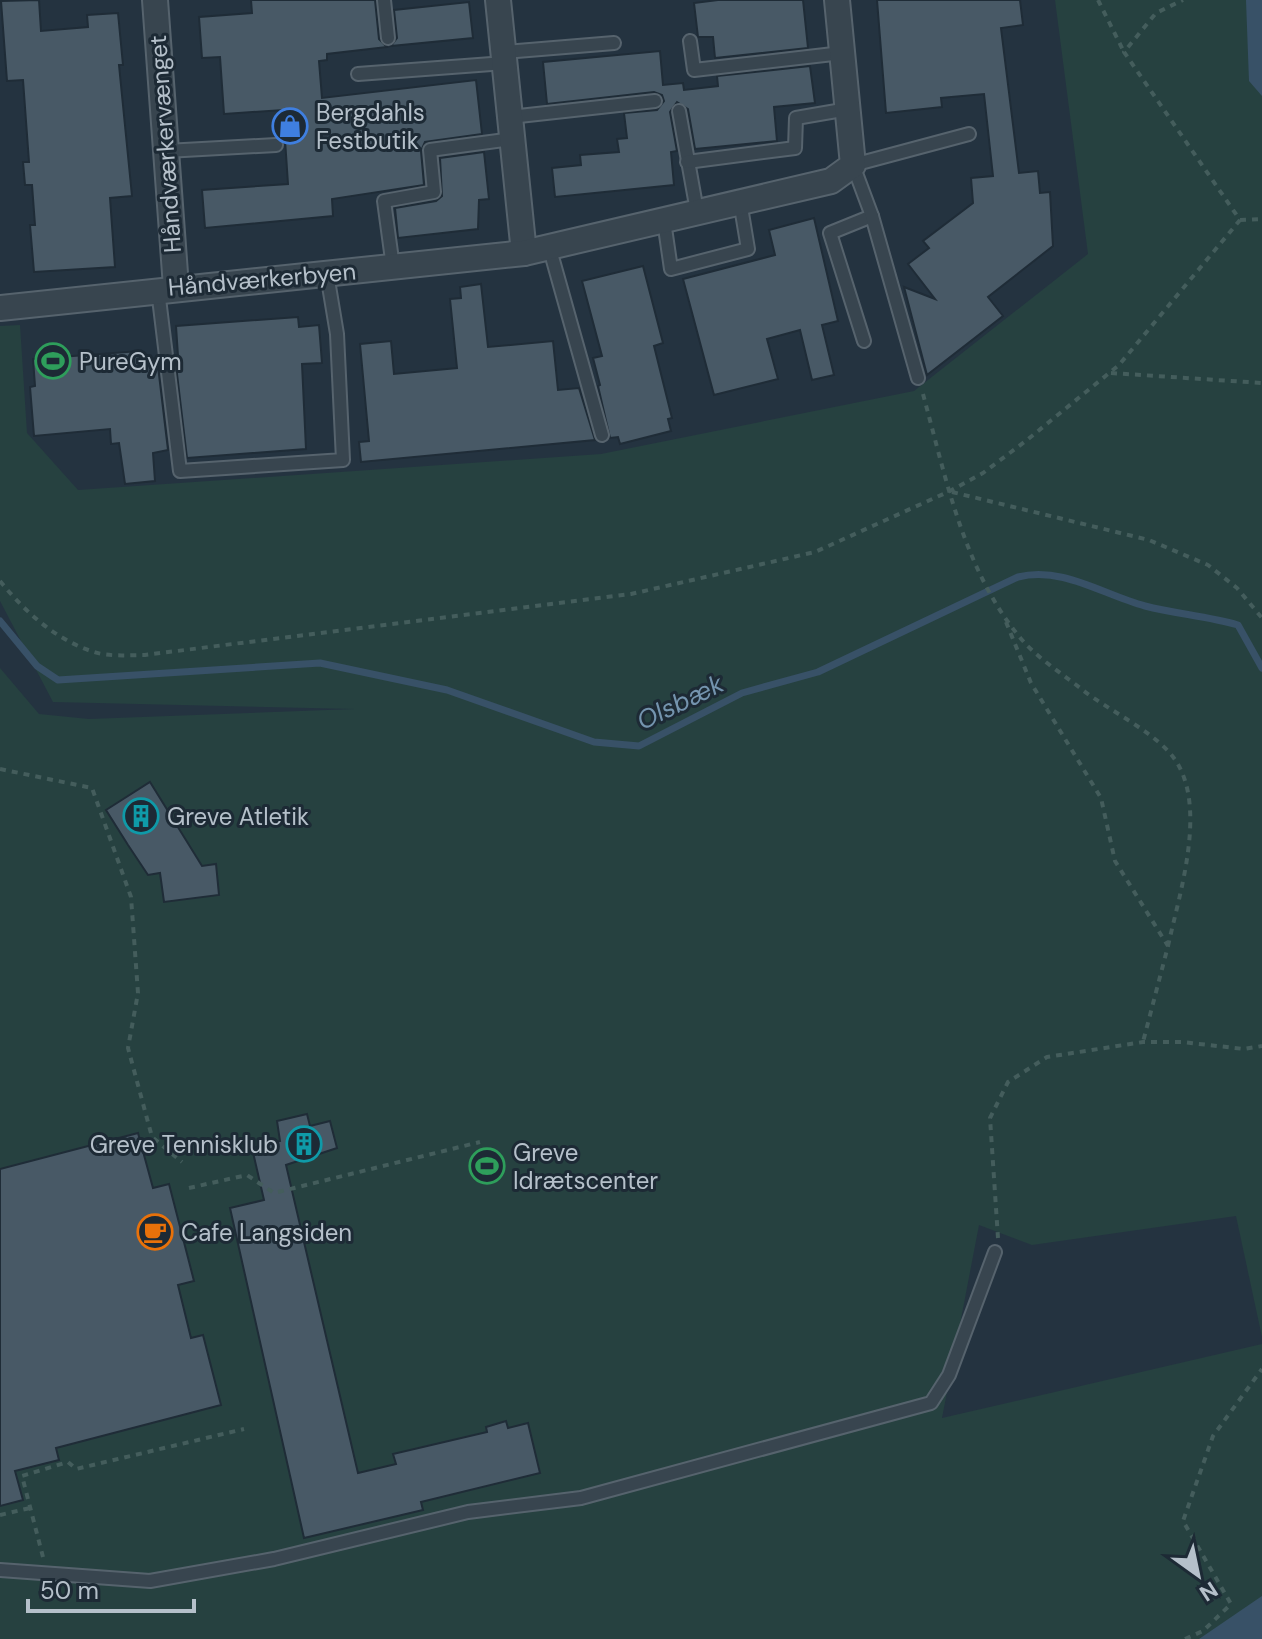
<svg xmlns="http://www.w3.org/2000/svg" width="1262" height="1639" viewBox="0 0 1262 1639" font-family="'DM Sans',sans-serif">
	<rect width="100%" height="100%" fill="#243340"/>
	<!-- green -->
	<polygon fill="#264140" points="1055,0 1262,0 1262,1337 1236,1216 1032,1245 979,1225 942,1418 1262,1344 1262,1639 0,1639 0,668 39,714 89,719 354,709 53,702 0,601 0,326 20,325 27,433 78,490 601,454 914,391 1088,254"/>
	<!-- water -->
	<g fill="#385167">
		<polygon points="1246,0 1262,0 1262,96 1249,81"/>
		<polygon points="1262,1596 1262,1639 1199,1639"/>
	</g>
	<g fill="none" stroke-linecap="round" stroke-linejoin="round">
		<!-- stream -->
		<path stroke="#385167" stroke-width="7" d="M0,621L37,666L58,680L320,663L447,690L594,742L639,746L742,693L818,672L1018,577C1063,566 1103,595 1145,606C1176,614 1207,616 1238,625L1262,668"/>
	</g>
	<!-- building -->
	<g fill="#485966" stroke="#1f2c37" stroke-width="2">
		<polygon points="39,0 41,31 88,27 87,15 118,13 123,65 119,65 132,196 110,198 115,267 34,272 30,225 35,225 32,185 25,185 23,162 29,162 23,80 7,81 1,1"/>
		<polygon points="251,0 375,0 379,39 387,47 327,54 327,60 319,61 322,98 476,80 482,134 425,142 421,151 424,185 332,199 333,216 205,228 202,190 288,184 283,110 224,114 220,57 202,58 199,17 252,13"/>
		<polygon points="718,0 803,0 808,48 715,58 713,37 698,37 694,3"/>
		<polygon points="877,0 1020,0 1023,25 1001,28 1019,173 1038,171 1040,193 1050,192 1053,246 988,297 1003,316 927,375 904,287 935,299 908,264 929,248 923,241 973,203 971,178 993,176 984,94 941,98 942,107 886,113"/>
		<polygon points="469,2 473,38 391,46 397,38 394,10"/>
		<polygon points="660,51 663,85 683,83 684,90 718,86 717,76 810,66 815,103 774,107 777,141 695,149 688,109 677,102 670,112 677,151 671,152 674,185 555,197 552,168 581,165 580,155 619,152 617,139 627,138 624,113 657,110 664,101 662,95 654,92 547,104 543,62"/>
		<polygon points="484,152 489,199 479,200 478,229 398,238 395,208 436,201 442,196 440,158"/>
		<polygon points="814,218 838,321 822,325 834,375 812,380 800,330 767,339 778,379 714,395 683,279 775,255 769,230"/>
		<polygon points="643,266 663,343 654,346 672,418 668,419 671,431 620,444 618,437 610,438 598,386 600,385 593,358 602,356 582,281"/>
		<polygon points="481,284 488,347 553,341 558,390 579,388 595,440 361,462 359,442 369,441 360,344 391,341 394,374 457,368 450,299 461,298 460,287"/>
		<polygon points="298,317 299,327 319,325 322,363 302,364 306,449 187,458 175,357 178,356 176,326"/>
		<polygon points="140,351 140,360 157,358 168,450 153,453 155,481 125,484 119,443 111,444 110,429 34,436 30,387 35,386 33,359"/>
		<polygon points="150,782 202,866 216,864 219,895 164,902 160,873 148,875 128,845 106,810"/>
		<polygon points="307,1114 310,1126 330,1121 337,1148 286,1165 358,1473 396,1464 393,1454 487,1432 486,1427 506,1421 508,1428 528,1423 540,1473 421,1502 423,1510 304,1538 230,1208 264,1200 252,1148 280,1141 277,1121"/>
		<polygon points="138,1133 153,1188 169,1184 194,1281 178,1285 191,1338 203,1335 221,1405 56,1448 59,1460 15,1471 23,1500 0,1506 0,1169"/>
	</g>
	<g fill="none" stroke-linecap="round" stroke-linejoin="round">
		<defs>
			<g id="lane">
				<polyline points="384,0 388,38"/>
				<polyline points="690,41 694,70 842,53"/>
				<polyline points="504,52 614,43"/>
				<polyline points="358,74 505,63"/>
				<polyline points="679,111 697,211"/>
				<polyline points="510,117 655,101"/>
				<polyline points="166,151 276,145"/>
				<polyline points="687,162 795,148 796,118 848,109"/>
				<polyline points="664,221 671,269 748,249 740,201"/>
				<polyline points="549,246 602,435"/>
				<polyline points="393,267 384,201 434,192 430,150 512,139"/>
				<polyline points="158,290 180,471 343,460 337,334 327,274"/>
				<polyline points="864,341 830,233 872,216"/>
				<polyline points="918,378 872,216 853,165 969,134"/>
				<polyline points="0,1570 150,1581 274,1559 468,1512 581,1498 931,1403 949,1375 995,1252"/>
			</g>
			<g id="street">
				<polyline points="155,0 176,287"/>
				<polyline points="498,0 524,253"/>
				<polyline points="0,308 524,253 831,181 853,165 837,0"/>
			</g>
		</defs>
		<!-- lane casing -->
		<use href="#lane" stroke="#56636d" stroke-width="16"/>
		<!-- street casing -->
		<use href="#street" stroke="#56636d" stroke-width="28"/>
		<!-- path -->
		<g stroke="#445d5c" stroke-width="4" stroke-dasharray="6 6" stroke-linecap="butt">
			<polyline points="1098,0 1124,52"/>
			<polyline points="1240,220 1262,219"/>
			<polyline points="1111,373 1262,383"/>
			<path d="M923,394C946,478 964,573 1023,641C1040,660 1064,675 1084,691C1109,710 1148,729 1169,752C1211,798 1180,891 1168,946"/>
			<polyline points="952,492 1149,540 1208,565 1237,588 1262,618"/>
			<path d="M0,581C25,612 56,640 94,652C109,657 129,655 145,655L631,594L815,552L950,491L983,473L1027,440L1119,365L1240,220L1124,52L1156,13L1183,0"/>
			<polyline points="1006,622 1031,683 1101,798 1115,861 1168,946 1143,1042"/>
			<polyline points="0,769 92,788 131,897 138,993 128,1048 152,1137 182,1162"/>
			<polyline points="189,1188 247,1175 274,1193 480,1142"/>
			<polyline points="998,1238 990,1118 1008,1082 1047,1057 1143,1042 1182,1042 1244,1049 1262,1046"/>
			<polyline points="0,1515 30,1508"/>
			<polyline points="43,1557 22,1476 68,1462 76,1469 244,1429"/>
			<polyline points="1185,1639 1203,1631 1231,1604 1183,1521 1213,1436 1262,1369"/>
		</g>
		<!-- lane -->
		<use href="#lane" stroke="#38454f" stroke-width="12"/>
		<!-- street -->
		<use href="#street" stroke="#38454f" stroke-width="24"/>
	</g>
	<!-- icons -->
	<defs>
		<symbol id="shop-ring" viewBox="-11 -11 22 22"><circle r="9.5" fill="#1d2a35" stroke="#3f7fe0" stroke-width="1.5"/><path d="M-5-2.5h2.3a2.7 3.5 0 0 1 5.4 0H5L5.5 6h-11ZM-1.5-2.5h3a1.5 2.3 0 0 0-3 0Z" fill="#3f7fe0"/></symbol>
		<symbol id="stadium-ring" viewBox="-11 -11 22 22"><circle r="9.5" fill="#1d2a35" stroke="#2e9e5b" stroke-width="1.5"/><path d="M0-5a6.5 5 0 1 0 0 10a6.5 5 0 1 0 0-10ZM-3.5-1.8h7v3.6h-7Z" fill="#2e9e5b"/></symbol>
		<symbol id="building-ring" viewBox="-11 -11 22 22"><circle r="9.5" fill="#1d2a35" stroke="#0f9aa8" stroke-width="1.5"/><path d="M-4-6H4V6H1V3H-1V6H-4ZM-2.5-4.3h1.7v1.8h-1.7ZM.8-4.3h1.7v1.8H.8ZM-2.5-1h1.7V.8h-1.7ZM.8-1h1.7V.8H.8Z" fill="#0f9aa8"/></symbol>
		<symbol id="cafe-ring" viewBox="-11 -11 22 22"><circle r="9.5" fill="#1d2a35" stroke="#e8710a" stroke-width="1.5"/><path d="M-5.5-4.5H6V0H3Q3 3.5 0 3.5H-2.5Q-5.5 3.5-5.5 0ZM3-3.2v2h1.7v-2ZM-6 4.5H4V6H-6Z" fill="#e8710a"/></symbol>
	</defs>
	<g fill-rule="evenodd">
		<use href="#shop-ring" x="270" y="106" width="40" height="40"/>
		<use href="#stadium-ring" x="33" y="341" width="40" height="40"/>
		<use href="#building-ring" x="121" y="796" width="40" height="40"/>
		<use href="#building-ring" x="284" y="1124" width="40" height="40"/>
		<use href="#stadium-ring" x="467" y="1146" width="40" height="40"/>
		<use href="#cafe-ring" x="135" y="1212" width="40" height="40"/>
	</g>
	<g text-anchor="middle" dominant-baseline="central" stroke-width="6" stroke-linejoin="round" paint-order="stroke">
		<!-- poi labels -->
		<g font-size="24" fill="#b5c0ca" stroke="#1d2a35" text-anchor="start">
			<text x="316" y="112">Bergdahls<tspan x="316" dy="28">Festbutik</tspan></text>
			<text x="79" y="361">PureGym</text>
			<text x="167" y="816">Greve Atletik</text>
			<text x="278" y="1144" text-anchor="end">Greve Tennisklub</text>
			<text x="513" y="1152">Greve<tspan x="513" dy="28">Idrætscenter</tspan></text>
			<text x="181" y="1232">Cafe Langsiden</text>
		</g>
		<!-- street labels -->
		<g font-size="24" fill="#b5c0ca" stroke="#1d2a35">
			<text transform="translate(165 144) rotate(-94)">Håndværkervænget</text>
			<text transform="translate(262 279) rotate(-5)">Håndværkerbyen</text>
		</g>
		<!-- water labels -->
		<g font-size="26" font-style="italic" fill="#7494ae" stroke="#1d2a35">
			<text transform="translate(680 702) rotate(-26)">Olsbæk</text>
		</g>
	</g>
	<!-- north arrow -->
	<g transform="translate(1198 1575) rotate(147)" stroke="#1d2a35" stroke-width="6" paint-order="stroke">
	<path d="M0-6L14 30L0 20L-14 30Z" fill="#b5c0ca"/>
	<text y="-12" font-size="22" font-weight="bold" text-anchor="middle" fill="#b5c0ca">N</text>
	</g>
	<!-- scale -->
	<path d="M28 1599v12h166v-12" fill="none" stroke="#b5c0ca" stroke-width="4"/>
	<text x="40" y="1599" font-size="24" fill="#b5c0ca" stroke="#1d2a35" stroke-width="6" paint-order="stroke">50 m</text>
</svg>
